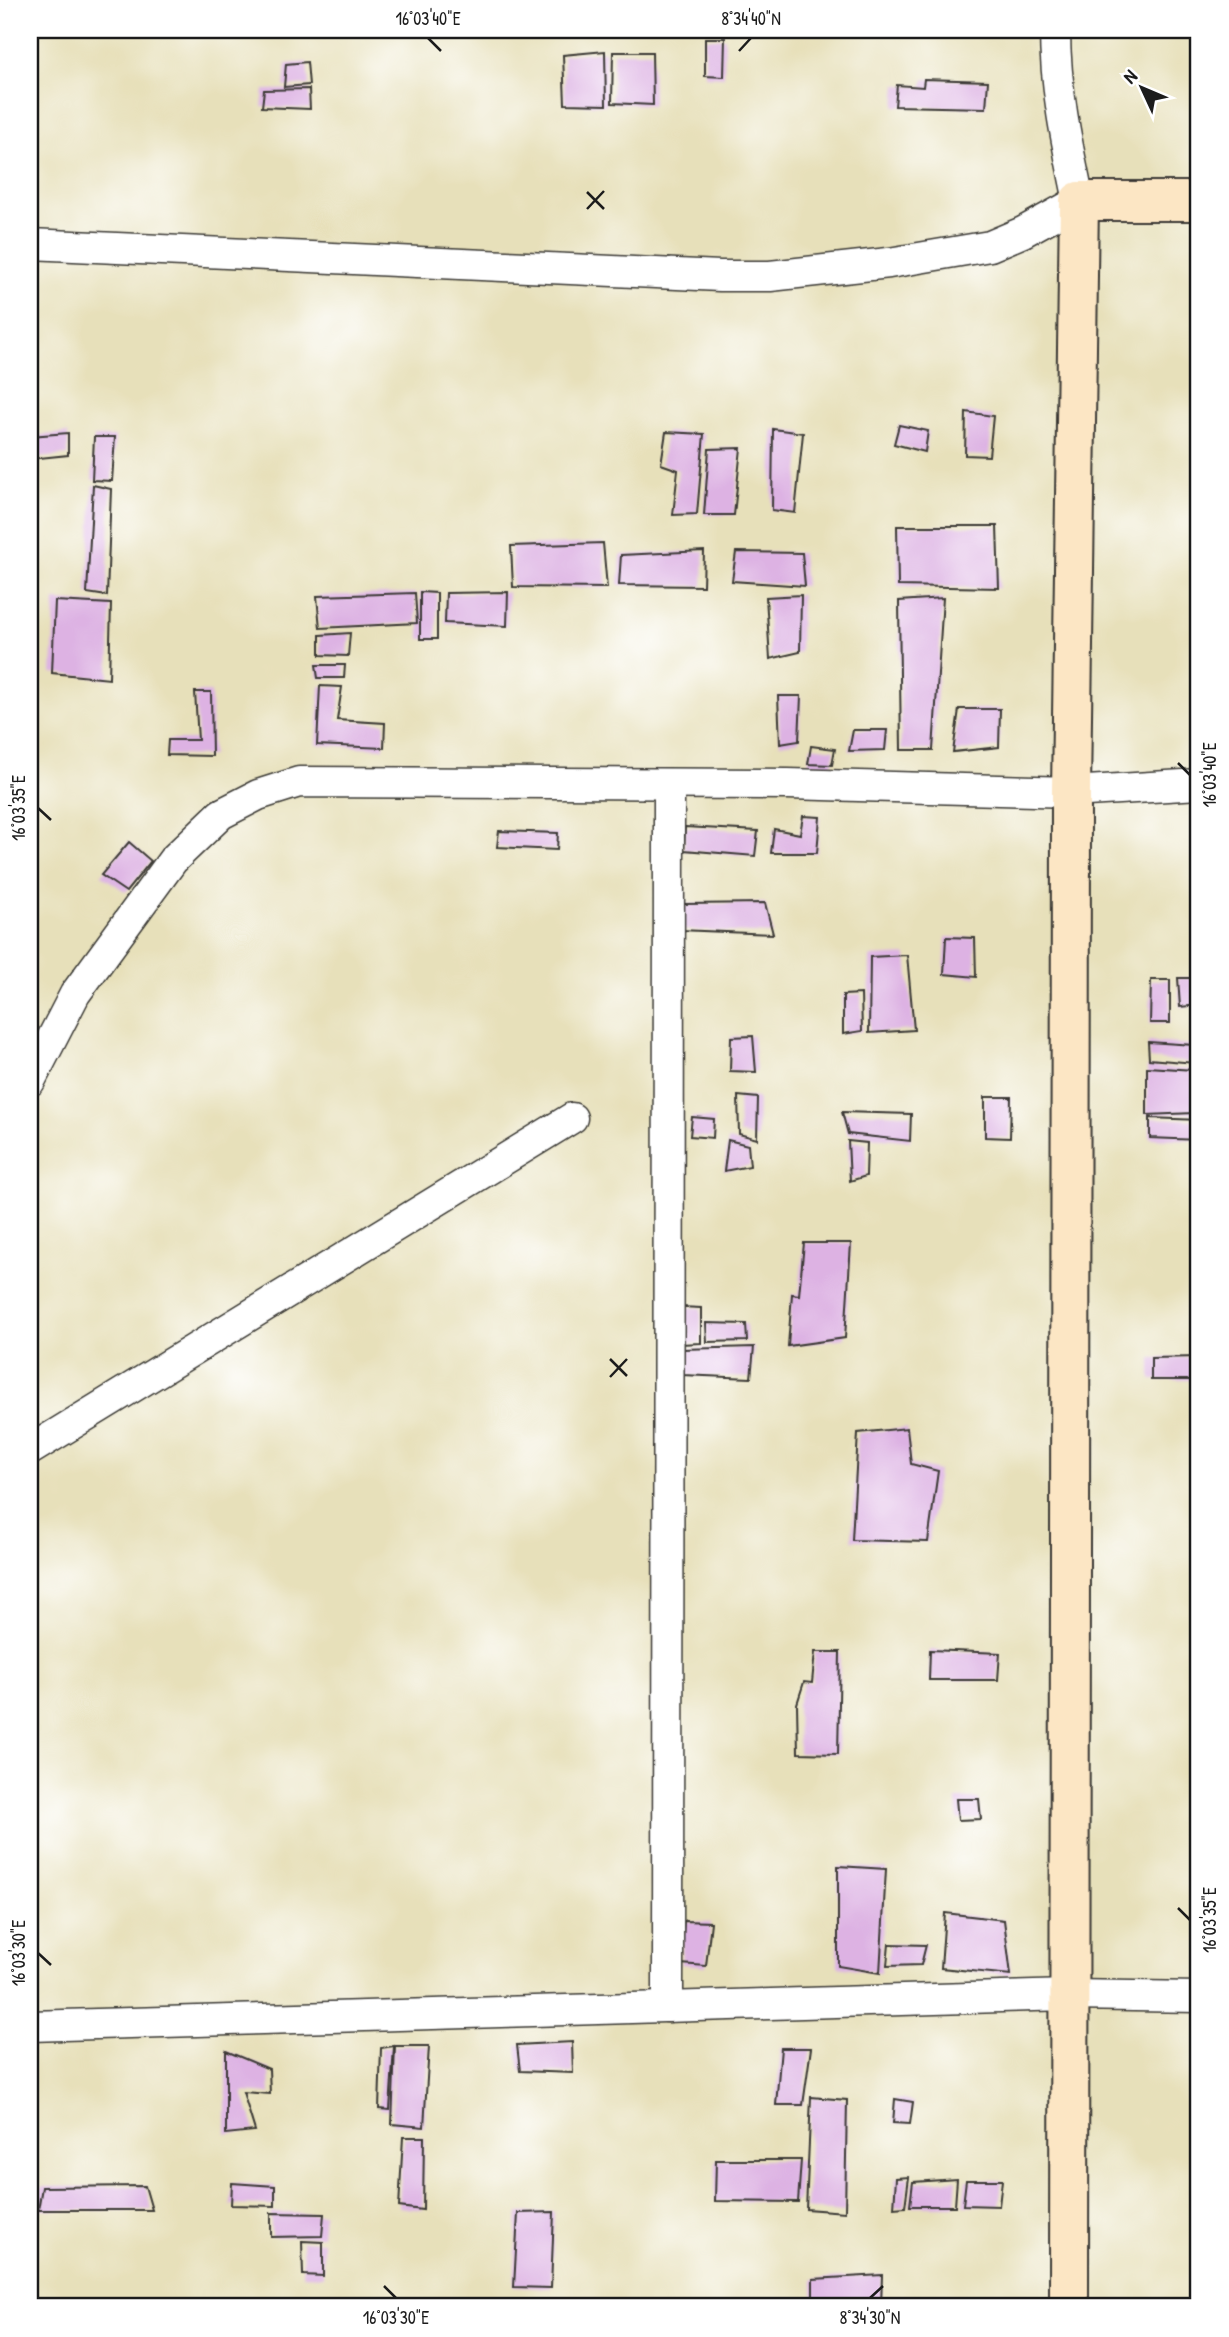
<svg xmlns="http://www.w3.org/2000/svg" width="1229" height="2337" viewBox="0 0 1229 2337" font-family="'Patrick Hand',sans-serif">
	<rect width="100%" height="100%" fill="#fff"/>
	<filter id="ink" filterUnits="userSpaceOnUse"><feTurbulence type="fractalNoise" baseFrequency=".0143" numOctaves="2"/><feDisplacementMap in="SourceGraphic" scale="14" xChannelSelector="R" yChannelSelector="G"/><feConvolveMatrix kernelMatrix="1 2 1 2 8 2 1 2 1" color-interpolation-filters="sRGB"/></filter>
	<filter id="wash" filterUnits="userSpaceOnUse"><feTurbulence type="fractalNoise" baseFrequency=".00686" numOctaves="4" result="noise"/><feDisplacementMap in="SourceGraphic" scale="28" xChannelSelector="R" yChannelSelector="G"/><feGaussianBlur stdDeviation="1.57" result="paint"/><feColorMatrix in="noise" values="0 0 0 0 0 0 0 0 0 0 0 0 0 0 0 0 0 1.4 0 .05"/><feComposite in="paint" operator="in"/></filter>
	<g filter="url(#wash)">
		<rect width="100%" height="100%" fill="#e7e0ba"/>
		<g id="blocks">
			<!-- building -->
			<g fill="#ddb2e3">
				<polygon points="705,38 725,38 724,77 705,76"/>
				<polygon points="605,51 606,105 565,104 563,55"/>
				<polygon points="613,52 652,52 653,105 612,103"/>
				<polygon points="307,62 309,85 284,87 286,64"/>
				<polygon points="924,79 988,81 986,108 895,106 897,85 923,87"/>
				<polygon points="309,89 310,109 262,107 264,90"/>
				<polygon points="966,412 993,416 989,456 965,455"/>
				<polygon points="899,425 928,431 925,452 894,444"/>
				<polygon points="773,429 803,433 795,513 772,510"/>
				<polygon points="666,432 704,434 697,514 673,515 678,470 661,464"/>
				<polygon points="68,433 68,455 30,459 30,436"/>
				<polygon points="94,437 115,437 112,481 92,480"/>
				<polygon points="741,448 734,515 704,515 709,449"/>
				<polygon points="93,485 111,489 107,596 87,593"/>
				<polygon points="897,526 997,526 999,588 898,586"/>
				<polygon points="603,543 607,588 513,587 511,546"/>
				<polygon points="704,551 703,586 619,585 621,555"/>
				<polygon points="736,552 802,553 805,586 732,581"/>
				<polygon points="420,592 437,593 437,639 420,639"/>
				<polygon points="508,592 507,626 445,623 446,593"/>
				<polygon points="415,593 417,623 320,628 317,596"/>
				<polygon points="801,595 800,652 770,659 766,597"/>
				<polygon points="943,598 933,750 901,750 899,601"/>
				<polygon points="55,601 111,604 109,679 52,673"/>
				<polygon points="350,633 348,656 320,655 320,635"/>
				<polygon points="316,665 345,665 344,678 318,678"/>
				<polygon points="320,686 342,687 337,720 385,723 384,748 317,745"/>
				<polygon points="195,692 211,692 212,756 167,755 168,740 198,740"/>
				<polygon points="778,696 801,696 799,741 780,744"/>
				<polygon points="959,709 1000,709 999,747 953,752"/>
				<polygon points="853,730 887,730 885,750 849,751"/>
				<polygon points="811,746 835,749 832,765 808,764"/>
				<polygon points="803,816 820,817 817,853 771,853 774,829 800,834"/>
				<polygon points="685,827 758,831 755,856 684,850"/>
				<polygon points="499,831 558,833 557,850 497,847"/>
				<polygon points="129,842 151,861 126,892 101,875"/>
				<polygon points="765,903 773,934 680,930 684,904"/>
				<polygon points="946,937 975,938 976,977 944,974"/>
				<polygon points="907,955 914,1030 869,1033 870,957"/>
				<polygon points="1178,978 1199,978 1199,1005 1180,1007"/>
				<polygon points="1151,980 1170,980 1170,1023 1150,1023"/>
				<polygon points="861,994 862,1031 843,1034 843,995"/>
				<polygon points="753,1036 756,1072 730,1071 731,1037"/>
				<polygon points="1148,1042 1194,1045 1195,1063 1149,1059"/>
				<polygon points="1147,1067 1194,1070 1194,1113 1147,1115"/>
				<polygon points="738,1096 758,1098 757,1139 739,1134"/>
				<polygon points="985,1097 1011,1097 1010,1138 985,1137"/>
				<polygon points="842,1112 911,1114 910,1141 848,1134"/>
				<polygon points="692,1117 714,1119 713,1138 690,1136"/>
				<polygon points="1150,1118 1199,1120 1199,1140 1150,1138"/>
				<polygon points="728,1140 748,1145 750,1166 724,1171"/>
				<polygon points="848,1141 867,1143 866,1176 850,1181"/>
				<polygon points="804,1243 851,1243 845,1338 788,1346 792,1294 799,1295"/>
				<polygon points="681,1307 701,1308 701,1343 680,1344"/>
				<polygon points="706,1323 746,1324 747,1341 707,1342"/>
				<polygon points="754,1347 751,1378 682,1375 682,1349"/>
				<polygon points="1199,1357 1199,1380 1151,1380 1151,1358"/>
				<polygon points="907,1428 911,1464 938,1471 928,1542 852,1540 858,1433"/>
				<polygon points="930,1650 1000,1653 998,1680 929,1680"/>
				<polygon points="815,1652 840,1652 838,1754 798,1753 797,1704 804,1682 812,1683"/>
				<rect x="1196" y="1787" width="3" height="43"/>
				<polygon points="956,1799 979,1799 981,1819 958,1820"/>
				<polygon points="838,1866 886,1869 880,1973 838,1966"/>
				<polygon points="945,1913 1004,1920 1011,1975 941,1968"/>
				<polygon points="684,1921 711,1922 706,1966 681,1964"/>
				<polygon points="889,1944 926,1945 921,1965 887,1966"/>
				<polygon points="572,2042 573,2073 520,2071 517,2045"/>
				<polygon points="394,2046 390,2110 379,2109 381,2048"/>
				<polygon points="395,2046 429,2046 424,2127 392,2124"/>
				<polygon points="781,2048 811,2048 803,2105 776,2105"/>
				<polygon points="226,2051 269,2069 270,2094 243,2092 255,2131 226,2134"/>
				<polygon points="811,2097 847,2100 845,2212 806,2209"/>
				<polygon points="895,2099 913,2102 910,2124 893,2123"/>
				<polygon points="403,2137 424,2137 423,2210 399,2207"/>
				<polygon points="716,2160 801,2160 798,2202 715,2201"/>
				<polygon points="909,2177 905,2207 894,2208 896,2178"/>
				<polygon points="957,2179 955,2206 910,2206 913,2182"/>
				<polygon points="966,2180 1002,2180 999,2206 963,2205"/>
				<polygon points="232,2183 275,2186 275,2206 231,2205"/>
				<polygon points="145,2186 152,2210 38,2210 42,2187"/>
				<polygon points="554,2212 551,2288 514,2287 518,2213"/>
				<polygon points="271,2213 324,2214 322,2236 271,2237"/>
				<polygon points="302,2241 323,2242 323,2276 303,2275"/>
				<polygon points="882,2275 881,2307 813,2307 813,2279"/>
			</g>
		</g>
	</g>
	<g filter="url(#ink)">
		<use href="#blocks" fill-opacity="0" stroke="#3a3934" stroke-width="2"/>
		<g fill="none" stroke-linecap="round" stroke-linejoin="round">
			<defs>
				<g id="street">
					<path d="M30,244L720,276H770L889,263L990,246L1023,232L1079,201C1067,144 1055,88 1055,30"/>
					<polyline points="30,1081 75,994 173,860 221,814 258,795 299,782 788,784 1071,792 1199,784"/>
					<polyline points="30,1450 572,1118"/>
					<polyline points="668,2007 669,784"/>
					<polyline points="30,2026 1069,1995 1199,1997"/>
				</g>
				<polyline id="secondary" points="1069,2307 1071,792 1079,201 1199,201"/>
			</defs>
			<!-- street casing -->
			<use href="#street" stroke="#3a3934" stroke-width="33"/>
			<!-- secondary casing -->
			<use href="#secondary" stroke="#3a3934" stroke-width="42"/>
			<!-- street -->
			<use href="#street" stroke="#fff" stroke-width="30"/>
			<!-- secondary -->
			<use href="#secondary" stroke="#fce6c4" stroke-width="38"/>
		</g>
	</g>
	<!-- ticks -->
	<path fill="none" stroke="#1c1c1c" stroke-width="2.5" d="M428,38L441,51M739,51L751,38M587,192L604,209M587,209L604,191M1178,763L1190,775M38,808L51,820M610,1359L627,1376M610,1377L627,1359M1178,1908L1190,1920M38,1953L51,1965M384,2286L396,2298M870,2298L883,2286"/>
	<!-- margin -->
	<rect width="1229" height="2337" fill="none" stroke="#fff" stroke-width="77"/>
	<!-- north arrow -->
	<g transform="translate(1142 88) rotate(314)" stroke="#ffffff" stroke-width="5" paint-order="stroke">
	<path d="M0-5L12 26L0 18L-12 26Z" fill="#1c1c1c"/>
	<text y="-10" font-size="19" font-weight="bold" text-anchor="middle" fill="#1c1c1c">N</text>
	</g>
	<rect x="38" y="38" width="1152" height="2260" fill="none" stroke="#1c1c1c" stroke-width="2.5"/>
	<g font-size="18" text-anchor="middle" fill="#1c1c1c">
		<text x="428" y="25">16°03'40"E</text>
		<text x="751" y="25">8°34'40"N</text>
		<text transform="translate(1210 775) rotate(-90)" y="6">16°03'40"E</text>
		<text transform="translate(19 808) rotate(-90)" y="6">16°03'35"E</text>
		<text transform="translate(1210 1920) rotate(-90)" y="6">16°03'35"E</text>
		<text transform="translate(19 1953) rotate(-90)" y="6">16°03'30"E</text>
		<text x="396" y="2324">16°03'30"E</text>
		<text x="870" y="2324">8°34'30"N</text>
	</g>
</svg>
